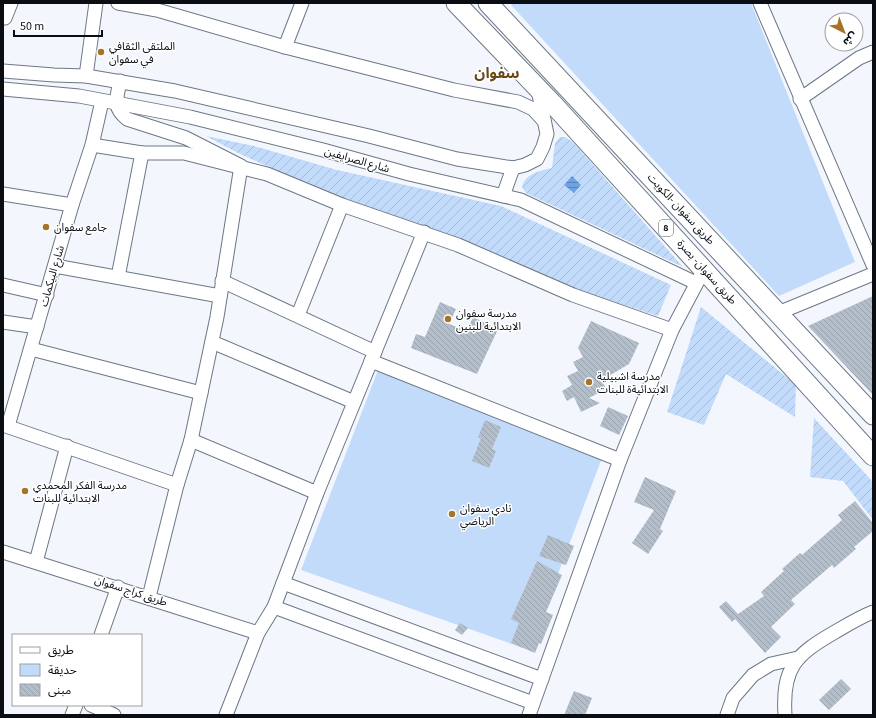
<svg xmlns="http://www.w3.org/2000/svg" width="876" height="718" viewBox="0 0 876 718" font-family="'Source Sans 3','Noto Sans Arabic',sans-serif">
	<defs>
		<pattern id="garden-furrows" width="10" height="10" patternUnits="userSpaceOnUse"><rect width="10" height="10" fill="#c2dbfa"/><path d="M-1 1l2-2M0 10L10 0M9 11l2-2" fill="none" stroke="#a5bbd5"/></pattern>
		<pattern id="water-rules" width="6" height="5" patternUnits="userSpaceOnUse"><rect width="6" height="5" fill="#6ea3e3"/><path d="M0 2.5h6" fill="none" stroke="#5983b7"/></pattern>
		<pattern id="building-back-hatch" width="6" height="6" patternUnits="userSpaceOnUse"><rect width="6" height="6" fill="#b3becb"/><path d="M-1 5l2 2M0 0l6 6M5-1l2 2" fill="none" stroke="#99a2ad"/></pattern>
	</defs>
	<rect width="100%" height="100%" fill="#f3f7fd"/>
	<!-- green -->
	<g fill="#c2dbfa">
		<polygon points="513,3 751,3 855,262 779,296 511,5"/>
		<polygon points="378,370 602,458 529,650 301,570"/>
	</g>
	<!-- garden -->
	<g fill="url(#garden-furrows)">
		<polygon points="206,136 254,146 337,170 501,206 671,285 658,316 577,290 460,242 331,195 238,153"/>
		<path d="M560,137H565L573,142L683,267L526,193L522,187C526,173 539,171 552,168L555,143Z"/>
		<polygon points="701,307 796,385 795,417 726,374 704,425 667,412"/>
		<polygon points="814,418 873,482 873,520 843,481 810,477"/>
	</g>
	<!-- water -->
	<polygon fill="url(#water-rules)" points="572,176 581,185 574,193 564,185"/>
	<!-- building -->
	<g fill="url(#building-back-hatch)">
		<polygon points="873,296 873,395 808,326"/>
		<polygon points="440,302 456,309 449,324 467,331 473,317 498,329 477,374 411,348 416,334 425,337"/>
		<polygon points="591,321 639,343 629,364 602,380 606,389 589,398 600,403 581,412 574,397 567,401 562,391 572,385 567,376 578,371 573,362 583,357 578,348"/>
		<polygon points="608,407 628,416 619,435 600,426"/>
		<polygon points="485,420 501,427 492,449 496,451 489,468 472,461 481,438 478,437"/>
		<polygon points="645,477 676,491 660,529 663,531 648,554 632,543 654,510 634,502"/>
		<polygon points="855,501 873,523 873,531 854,547 856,549 834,568 832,565 791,600 795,604 771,627 781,637 765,653 735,619 732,622 719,607 726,601 738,614 764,596 761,592 784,571 782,569 800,553 802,555 842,520 838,515"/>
		<polygon points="548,535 574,546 566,565 539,556"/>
		<polygon points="537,561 562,575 546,612 553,615 541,644 539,643 535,653 511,643 519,623 511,619"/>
		<polygon points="460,623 468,628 462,635 455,630"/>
		<polygon points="841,679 851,689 829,710 819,700"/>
		<polygon points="574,691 592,698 585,715 564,715"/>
	</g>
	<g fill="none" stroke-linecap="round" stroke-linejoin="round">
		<defs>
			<g id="minor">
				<polyline points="118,3 157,10 285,47 454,90 518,102 533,109 544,121"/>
				<polyline points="760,3 873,265"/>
				<polyline points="5,18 11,3"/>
				<polyline points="285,47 302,3"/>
				<polyline points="3,71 54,75 86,76 175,91 369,136 457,159 513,168 525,165 537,159 543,147 547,134 538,90"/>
				<polyline points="86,76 96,3"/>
				<path d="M120,81C117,98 112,107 127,119L186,138L241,166L217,317L191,440L177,485L149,597"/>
				<polyline points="3,89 79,96 190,117 323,150 409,174 521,200 696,283"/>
				<polyline points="800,99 859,58 873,52"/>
				<polyline points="92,145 142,153"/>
				<polyline points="3,194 72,205"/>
				<polyline points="503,196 513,168"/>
				<polyline points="55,266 220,296"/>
				<polyline points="118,277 142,153 184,153 267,174 342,205 458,245 573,295 672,330"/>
				<polyline points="222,281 375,352"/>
				<polyline points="3,285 47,295"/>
				<polyline points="778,313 873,274"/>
				<polyline points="298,315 342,205"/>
				<polyline points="3,322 37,327"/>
				<polyline points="212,342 354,402"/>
				<polyline points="31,349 201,393"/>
				<polyline points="371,361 620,460"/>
				<polyline points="3,425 177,485"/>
				<polyline points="8,426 72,205 92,145 102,101"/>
				<polyline points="191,440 317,493"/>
				<polyline points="3,552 258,633"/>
				<polyline points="36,562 67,446"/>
				<polyline points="283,583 542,679"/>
				<polyline points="274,607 533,703"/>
				<polyline points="101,635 118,587"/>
				<polyline points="91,705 114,715"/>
				<polyline points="72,715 76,705"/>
				<polyline points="226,715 258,633 274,607 317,493 424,232"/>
				<polyline points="529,715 620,460 672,330 700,277"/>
				<polyline points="727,715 733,698 753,675 771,664 798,658"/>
				<path d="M785,715C782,668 795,655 835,632C847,625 860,617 873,612"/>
			</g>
			<g id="highway">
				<polyline points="456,3 552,103 873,456"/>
				<polyline points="488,3 873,415"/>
			</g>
		</defs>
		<!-- minor casing -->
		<use href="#minor" stroke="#6d7784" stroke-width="15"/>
		<!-- highway casing -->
		<use href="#highway" stroke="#6d7784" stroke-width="21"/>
		<!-- minor -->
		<use href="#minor" stroke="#fff" stroke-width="13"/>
		<!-- highway -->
		<use href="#highway" stroke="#fff" stroke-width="19"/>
	</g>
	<!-- markers -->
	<g fill="#a57429" stroke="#fff" stroke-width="1.5">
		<circle cx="101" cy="52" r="4"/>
		<circle cx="46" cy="227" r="4"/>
		<circle cx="448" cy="319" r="4"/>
		<circle cx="589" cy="382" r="4"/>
		<circle cx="25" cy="491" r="4"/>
		<circle cx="452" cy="514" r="4"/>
	</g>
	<g text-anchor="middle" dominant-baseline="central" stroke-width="3" stroke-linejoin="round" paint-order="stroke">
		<!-- shield labels -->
		<rect fill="#fff" stroke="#545659" stroke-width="1" x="659" y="220" width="14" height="16" rx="3"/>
		<g font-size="10" font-weight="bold" fill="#0a0e12">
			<text x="666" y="228">8</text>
		</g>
		<!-- poi labels -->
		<g font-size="11" fill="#0a0e12" stroke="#fff" text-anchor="start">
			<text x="109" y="46">الملتقى الثقافي<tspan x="109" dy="13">في سفوان</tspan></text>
			<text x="54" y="227">جامع سفوان</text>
			<text x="456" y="313">مدرسة سفوان<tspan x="456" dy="13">الابتدائية للبنين</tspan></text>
			<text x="597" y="376">مدرسة اشبيلية<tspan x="597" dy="13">الابتدائيةة للبنات</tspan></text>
			<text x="33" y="485">مدرسة الفكر المحمدي<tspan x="33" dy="13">الابتدائية للبنات</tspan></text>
			<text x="460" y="508">نادي سفوان<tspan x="460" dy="13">الرياضي</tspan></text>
		</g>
		<!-- street labels -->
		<g font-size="11" fill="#0a0e12" stroke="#fff">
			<text transform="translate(357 160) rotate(16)">شارع الصرايفين</text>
			<text transform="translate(681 209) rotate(47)">طريق سفوان -الكويت</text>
			<text transform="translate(707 272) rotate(48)">طريق سفوان- بصرة</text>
			<text transform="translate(52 276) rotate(-74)">شارع البيكمات</text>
			<text transform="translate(131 591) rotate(18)">طريق كراج سفوان</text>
		</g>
		<!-- district labels -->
		<g font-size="15" font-weight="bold" fill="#694813" stroke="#fff">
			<text x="497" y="73">سفوان</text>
		</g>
	</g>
	<!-- border -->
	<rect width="876" height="718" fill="none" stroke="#0a0e12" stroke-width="8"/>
	<!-- legend -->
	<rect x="12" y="634" width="130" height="72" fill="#ffffff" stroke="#9d9fa0"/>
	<rect x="20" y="647" width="20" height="6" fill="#ffffff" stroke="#9d9fa0"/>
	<text x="48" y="654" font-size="12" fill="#0a0e12">طريق</text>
	<rect x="20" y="664" width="20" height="12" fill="#c2dbfa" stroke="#9d9fa0"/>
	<text x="48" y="674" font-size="12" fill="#0a0e12">حديقة</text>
	<rect x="20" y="684" width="20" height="12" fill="url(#building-back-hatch)" stroke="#9d9fa0"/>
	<text x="48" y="694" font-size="12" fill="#0a0e12">مبنى</text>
	<!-- north arrow -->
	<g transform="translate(844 32) rotate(138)"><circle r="19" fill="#ffffff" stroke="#9d9fa0"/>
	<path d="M0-3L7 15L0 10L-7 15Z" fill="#a57429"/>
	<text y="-6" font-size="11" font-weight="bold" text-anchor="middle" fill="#0a0e12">ش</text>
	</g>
	<!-- scale -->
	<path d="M14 30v6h88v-6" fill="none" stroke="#0a0e12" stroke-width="2"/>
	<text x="20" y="30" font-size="12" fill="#0a0e12" stroke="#ffffff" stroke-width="3" paint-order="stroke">50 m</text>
</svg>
